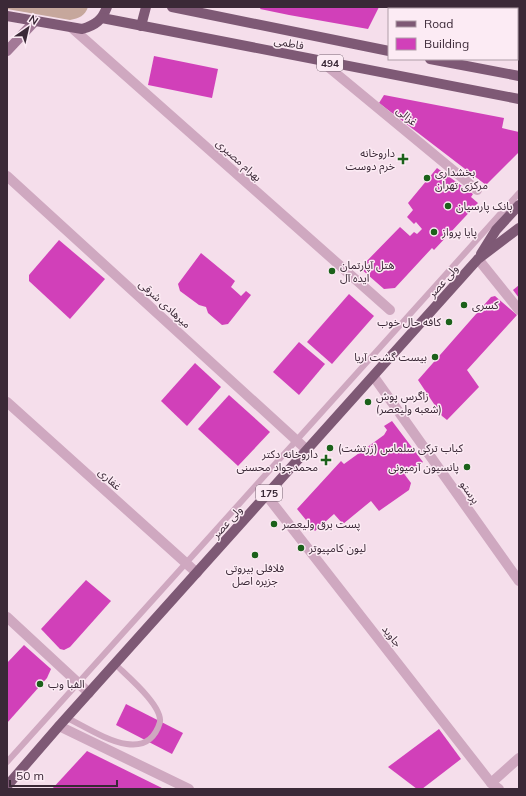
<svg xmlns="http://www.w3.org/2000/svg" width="526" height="796" viewBox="0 0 526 796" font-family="Mulish,'Noto Sans Arabic',sans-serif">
	<rect width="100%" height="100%" fill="#f5deeb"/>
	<!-- green -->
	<path fill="#c6a79c" d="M7,7H88C85,16 79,18 70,20L7,9Z"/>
	<!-- building -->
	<g fill="#d140b9">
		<polygon points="261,7 379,7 368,29 289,15 260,9"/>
		<polygon points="154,56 218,69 212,98 148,85"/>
		<polygon points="384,95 504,118 502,128 519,132 519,152 486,185 379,103"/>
		<polygon points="437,168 473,194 471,197 478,203 434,250 432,248 395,288 384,289 360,268 400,227 410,236 414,232 417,234 422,229 416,222 414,224 407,217 413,210 408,203"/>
		<polygon points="59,240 105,279 70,319 29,281 29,275"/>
		<polygon points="201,253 235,281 231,287 241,296 246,291 251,295 228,324 222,325 208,313 206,307 199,305 180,291 178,284"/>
		<polygon points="519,285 519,298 513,290"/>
		<polygon points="349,294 374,316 332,364 307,342"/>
		<polygon points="495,296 517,315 467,370 479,387 447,420 442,416 418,380 491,297"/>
		<polygon points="299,342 325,364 299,395 273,372"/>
		<polygon points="195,363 221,387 187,426 161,401"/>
		<polygon points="229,395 270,432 238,466 198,429"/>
		<polygon points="392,421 423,462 405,475 411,483 409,490 379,511 371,501 343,524 334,514 315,531 297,509 341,461 344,464 384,435 387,430 384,426"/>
		<polygon points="86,580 111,601 70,647 64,650 60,649 41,629"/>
		<polygon points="24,645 51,669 47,678 7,723 7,663"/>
		<polygon points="126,704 183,733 172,754 116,725"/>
		<polygon points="439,729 461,759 422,789 417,789 388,767"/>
		<polygon points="87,751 164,789 52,789"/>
	</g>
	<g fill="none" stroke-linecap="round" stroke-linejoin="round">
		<!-- service -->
		<g stroke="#cfa8c0" stroke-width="6">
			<path d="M67,718C93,730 146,769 160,722C162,705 127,676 115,664"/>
			<polyline points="7,762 519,193"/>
		</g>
		<!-- minor -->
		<g stroke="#cfa8c0" stroke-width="10">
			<polyline points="72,28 390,310"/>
			<polyline points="321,61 477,190"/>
			<polyline points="7,176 307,450"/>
			<polyline points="374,377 519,581"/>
			<polyline points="7,402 197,573"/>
			<polyline points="267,496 491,783 499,789"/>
			<polyline points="7,617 89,693"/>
			<polyline points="59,726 189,789"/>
		</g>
		<!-- tertiary -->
		<g stroke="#cfa8c0" stroke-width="10">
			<polyline points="478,259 519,310"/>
			<polyline points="491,783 519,758"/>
		</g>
		<!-- secondary -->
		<polyline stroke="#a37997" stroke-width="10" points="7,51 35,21"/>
		<!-- primary -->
		<g stroke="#7e5975" stroke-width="10">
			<polyline points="172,7 389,51"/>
			<path d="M7,16L82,29C96,25 102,20 107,7"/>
			<polyline points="102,18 519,99"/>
			<polyline points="141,26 146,7"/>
			<polyline points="430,59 519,76"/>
			<polyline points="481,254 496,230 519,205"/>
			<polyline points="7,786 59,726 478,259 519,228"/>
		</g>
	</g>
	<!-- markers -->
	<g fill="#1b611a" stroke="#fcebf4" stroke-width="1.5">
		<path d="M401 153h4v4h4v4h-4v4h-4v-4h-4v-4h4z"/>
		<circle cx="427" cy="178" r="4"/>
		<circle cx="448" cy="206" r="4"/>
		<circle cx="434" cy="232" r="4"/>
		<circle cx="332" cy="271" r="4"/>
		<circle cx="464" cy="305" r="4"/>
		<circle cx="449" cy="322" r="4"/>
		<circle cx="435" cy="357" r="4"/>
		<circle cx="368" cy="402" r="4"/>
		<circle cx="330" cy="448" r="4"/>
		<path d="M324 454h4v4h4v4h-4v4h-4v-4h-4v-4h4z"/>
		<circle cx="467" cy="467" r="4"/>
		<circle cx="274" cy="524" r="4"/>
		<circle cx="301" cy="548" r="4"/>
		<circle cx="255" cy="555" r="4"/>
		<circle cx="40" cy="684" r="4"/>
	</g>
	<g text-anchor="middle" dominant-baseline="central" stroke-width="3" stroke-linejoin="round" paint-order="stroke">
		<!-- shield labels -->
		<g fill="#fcebf4" stroke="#756370" stroke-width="1">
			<rect x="317" y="55" width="26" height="16" rx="3"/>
			<rect x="256" y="485" width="26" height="16" rx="3"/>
		</g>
		<g font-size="10" font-weight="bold" fill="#3b2937">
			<text x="330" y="63">494</text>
			<text x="269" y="493">175</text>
		</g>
		<!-- street labels -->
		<g font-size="11" fill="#3b2937" stroke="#fcebf4">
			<text transform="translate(289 43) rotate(11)">فاطمی</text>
			<text transform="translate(407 116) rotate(40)">غزالی</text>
			<text transform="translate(239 160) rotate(42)">بهرام مصیری</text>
			<text transform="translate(443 281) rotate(-49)">ولی عصر</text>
			<text transform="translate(165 304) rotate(42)">میرهادی شرقی</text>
			<text transform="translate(110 479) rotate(42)">غفاری</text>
			<text transform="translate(470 492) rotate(55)">پرستو</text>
			<text transform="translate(227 522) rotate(-48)">ولی عصر</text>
			<text transform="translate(392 636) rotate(52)">جاوید</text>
		</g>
		<!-- poi labels -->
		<g font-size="11" fill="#3b2937" stroke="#fcebf4" text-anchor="start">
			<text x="395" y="153" text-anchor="end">داروخانه<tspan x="395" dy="13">خرم دوست</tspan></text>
			<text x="435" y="172">بخشداری<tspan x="435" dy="13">مرکزی تهران</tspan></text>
			<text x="456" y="206">بانک پارسیان</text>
			<text x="442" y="232">پایا پرواز</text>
			<text x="340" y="265">هتل آپارتمان<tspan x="340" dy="13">ایده آل</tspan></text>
			<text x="472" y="305">كسرى</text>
			<text x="441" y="322" text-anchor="end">کافه حال خوب</text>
			<text x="427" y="357" text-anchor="end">بیست گشت آریا</text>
			<text x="376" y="396">زاگرس پوش<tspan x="376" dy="13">(شعبه ولیعصر)</tspan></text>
			<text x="338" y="448">کباب ترکی سلماس (زرتشت)</text>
			<text x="318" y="454" text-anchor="end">داروخانه دکتر<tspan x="318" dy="13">محمدجواد محسنی</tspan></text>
			<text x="459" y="467" text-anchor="end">پانسیون آرمیونی</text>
			<text x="282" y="524">پست برق ولیعصر</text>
			<text x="309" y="548">لیون کامپیوتر</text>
			<text x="255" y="568" text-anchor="middle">فلافلی بیروتی<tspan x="255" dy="13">جزیره اصل</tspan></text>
			<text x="48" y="684">الفبا وب</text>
		</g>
	</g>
	<!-- border -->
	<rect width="526" height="796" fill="none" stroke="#3b2937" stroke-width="16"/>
	<!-- legend -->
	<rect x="388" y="8" width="130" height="52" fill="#fcebf4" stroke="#af9da8"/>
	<rect x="396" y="21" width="20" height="6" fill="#7e5975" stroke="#af9da8"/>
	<text x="424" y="28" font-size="12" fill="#3b2937">Road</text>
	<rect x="396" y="38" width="20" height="12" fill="#d140b9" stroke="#af9da8"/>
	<text x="424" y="48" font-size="12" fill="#3b2937">Building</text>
	<!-- north arrow -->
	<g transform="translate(28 28) rotate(34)" stroke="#fcebf4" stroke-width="3" paint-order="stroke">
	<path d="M0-3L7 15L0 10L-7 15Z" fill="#3b2937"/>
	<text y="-6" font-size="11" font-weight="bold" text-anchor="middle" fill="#3b2937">N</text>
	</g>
	<!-- scale -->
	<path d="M10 780v6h107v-6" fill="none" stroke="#3b2937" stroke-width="2"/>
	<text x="16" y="780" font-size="12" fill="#3b2937" stroke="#fcebf4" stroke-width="3" paint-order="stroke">50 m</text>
</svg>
